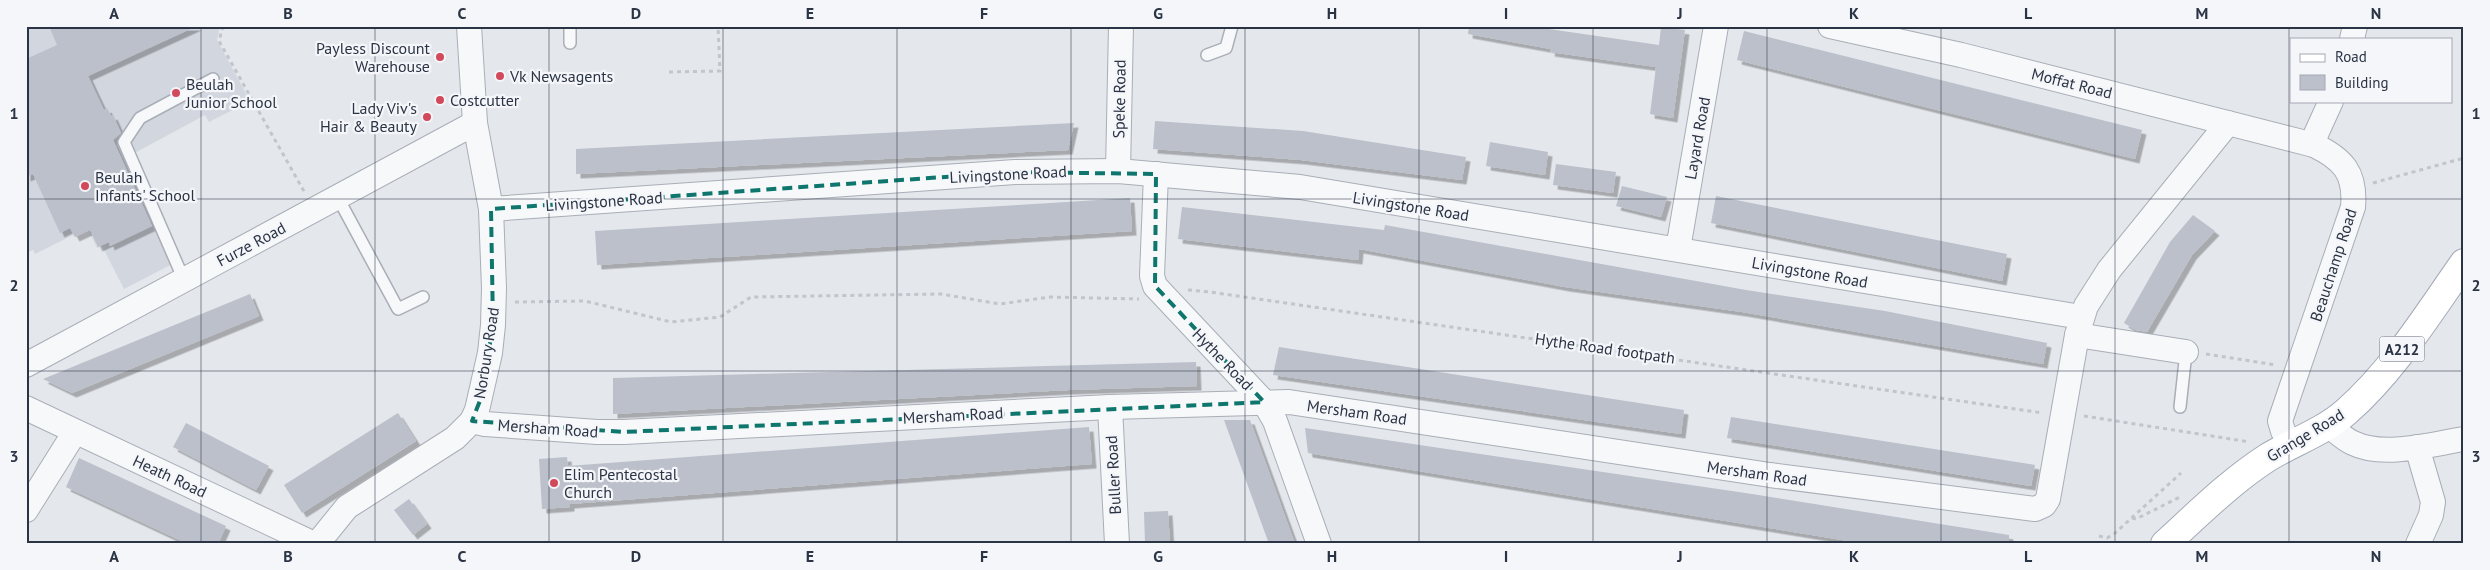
<svg xmlns="http://www.w3.org/2000/svg" width="2490" height="570" viewBox="0 0 2490 570" font-family="'PT Sans',sans-serif">
	<defs>
		<filter id="shadow"><feDropShadow dx="4.5" dy="4.5" stdDeviation="0" flood-color="#0004"/></filter>
	</defs>
	<rect width="100%" height="100%" fill="#e4e7ec"/>
	<!-- built -->
	<polygon fill="#d2d6de" points="26,26 220,26 217,40 250,101 209,122 205,115 131,155 180,260 124,289 102,246 97,248 89,231 75,237 73,235 35,254 33,250 26,253"/>
	<!-- building -->
	<g fill="#bbc0ca" filter="url(#shadow)">
		<polygon points="49,26 197,26 88,76 104,110 107,108 111,116 113,115 121,133 113,140 152,226 110,246 109,242 98,247 90,230 75,237 70,228 60,233 33,174 26,177 26,59 57,45"/>
		<polygon points="1469,26 1542,26 1542,28 1659,45 1661,27 1685,30 1673,118 1650,114 1656,67 1550,52 1551,49 1468,34"/>
		<polygon points="1744,31 2142,130 2135,159 1737,60"/>
		<polygon points="1155,121 1303,131 1466,157 1462,180 1301,160 1153,149"/>
		<polygon points="1074,123 1068,150 576,174 576,149"/>
		<polygon points="1490,142 1548,152 1545,175 1486,166"/>
		<polygon points="1556,164 1616,172 1613,193 1553,185"/>
		<polygon points="1622,186 1667,197 1661,217 1616,206"/>
		<polygon points="1716,196 2007,254 2002,281 1711,223"/>
		<polygon points="1130,198 1132,231 597,265 595,231"/>
		<polygon points="1182,207 1384,230 1385,225 1746,290 1885,311 2047,343 2043,364 1742,312 1565,287 1359,249 1358,260 1178,239"/>
		<polygon points="2193,215 2215,231 2192,255 2147,332 2136,330 2124,323 2170,242"/>
		<polygon points="250,294 259,316 72,393 43,379"/>
		<polygon points="1279,347 1684,410 1681,434 1273,375"/>
		<polygon points="1196,362 1197,386 1069,390 613,414 613,378"/>
		<polygon points="398,413 416,441 302,513 284,485"/>
		<polygon points="1731,417 2035,465 2031,486 1727,438"/>
		<polygon points="1224,420 1250,420 1295,544 1269,544"/>
		<polygon points="186,423 269,466 256,490 173,447"/>
		<polygon points="1089,427 1092,464 570,504 570,507 542,509 539,459 567,457 568,466"/>
		<polygon points="1305,428 1752,494 2009,535 2009,544 1867,544 1308,453"/>
		<polygon points="79,458 226,526 218,544 188,544 66,487"/>
		<polygon points="409,499 427,524 413,535 394,510"/>
		<polygon points="1168,511 1170,544 1145,544 1144,512"/>
	</g>
	<g fill="none" stroke-linecap="round" stroke-linejoin="round">
		<defs>
			<g id="service">
				<polyline points="570,26 570,43"/>
				<polyline points="1207,55 1226,48 1232,26"/>
				<polyline points="338,198 398,309 423,297"/>
				<polyline points="184,280 124,142 140,118 213,79"/>
				<polyline points="2180,407 2186,352"/>
			</g>
			<g id="minor">
				<path d="M1830,26L1961,55L2314,145C2343,159 2356,173 2353,207L2280,421L2283,431L2290,444"/>
				<polyline points="2352,39 2355,26"/>
				<polyline points="2314,145 2316,134 2331,101"/>
				<polyline points="1118,171 1121,26"/>
				<polyline points="1156,174 1152,276 1155,286 1264,402 1275,421 1319,544"/>
				<polyline points="491,209 1015,172 1118,171 1300,187 2081,317"/>
				<polyline points="1678,249 1716,26"/>
				<polyline points="2077,335 2186,352"/>
				<polyline points="26,365 475,123"/>
				<polyline points="1110,407 1117,544"/>
				<polyline points="26,408 314,544"/>
				<polyline points="472,421 485,424 597,432 624,432 1110,407 1289,402 1770,475 2035,509 2044,505 2048,499 2077,335 2086,306 2109,270 2228,123"/>
				<path d="M2328,425C2336,431 2344,439 2353,443C2383,458 2432,444 2464,439"/>
				<polyline points="2417,447 2433,502 2431,515 2418,544"/>
				<polyline points="26,510 75,432"/>
				<polyline points="317,544 347,507 455,438 472,421 477,410 490,353 493,325 494,288 491,209 475,123 469,26"/>
			</g>
			<path id="primary" d="M2165,544C2198,514 2230,482 2267,458C2293,442 2323,432 2346,412C2393,371 2428,314 2464,263"/>
		</defs>
		<!-- service casing -->
		<use href="#service" stroke="#a9aeb7" stroke-width="14"/>
		<!-- minor casing -->
		<use href="#minor" stroke="#a9aeb7" stroke-width="26"/>
		<!-- primary casing -->
		<use href="#primary" stroke="#a3abb8" stroke-width="30"/>
		<!-- path -->
		<g stroke="#c2c5cb" stroke-width="3" stroke-dasharray="4 4" stroke-linecap="butt">
			<polyline points="223,26 219,41 305,193"/>
			<polyline points="669,72 720,71 718,26"/>
			<polyline points="2373,183 2464,158"/>
			<polyline points="1188,290 1210,292 2043,413"/>
			<polyline points="515,302 585,301 671,322 720,317 751,297 941,294 1000,304 1050,297 1139,299"/>
			<polyline points="2206,354 2276,365"/>
			<polyline points="2084,416 2250,442"/>
			<polyline points="2132,518 2136,519 2180,497"/>
			<polyline points="2099,536 2107,538 2114,534 2181,473"/>
		</g>
		<!-- service -->
		<use href="#service" stroke="#f7f8fa" stroke-width="11"/>
		<!-- minor -->
		<use href="#minor" stroke="#f7f8fa" stroke-width="24"/>
		<!-- primary -->
		<use href="#primary" stroke="#fff" stroke-width="28"/>
	</g>
	<!-- marked area -->
	<path fill="none" stroke="#0f766e" stroke-width="4" stroke-dasharray="10 6" stroke-linejoin="round" d="M1015,172L1156,174L1155,286L1264,402L624,432L472,421L481,398L493,325L491,209Z"/>
	<!-- grid -->
	<path fill="none" stroke="#2b3445" stroke-width="1" stroke-opacity="0.55" d="M201,26V544M375,26V544M549,26V544M723,26V544M897,26V544M1071,26V544M1245,26V544M1419,26V544M1593,26V544M1767,26V544M1941,26V544M2115,26V544M2289,26V544M26,199H2464M26,371H2464"/>
	<!-- markers -->
	<g fill="#d1495b" stroke="#f4f6f9" stroke-width="2">
		<circle cx="440" cy="57" r="5"/>
		<circle cx="500" cy="76" r="5"/>
		<circle cx="176" cy="93" r="5"/>
		<circle cx="440" cy="100" r="5"/>
		<circle cx="427" cy="117" r="5"/>
		<circle cx="85" cy="186" r="5"/>
		<circle cx="554" cy="483" r="5"/>
	</g>
	<g text-anchor="middle" dominant-baseline="central" stroke-width="4.5" stroke-linejoin="round" paint-order="stroke">
		<!-- shield labels -->
		<rect fill="#f4f6f9" stroke="#676e7b" stroke-width="1" x="2379.5" y="336.5" width="45" height="25" rx="4"/>
		<g font-size="15" font-weight="bold" fill="#2b3445">
			<text x="2402" y="349">A212</text>
		</g>
		<!-- poi labels -->
		<g font-size="16" fill="#2b3445" stroke="#f4f6f9" text-anchor="start">
			<text x="430" y="48" text-anchor="end">Payless Discount<tspan x="430" dy="18">Warehouse</tspan></text>
			<text x="510" y="76">Vk Newsagents</text>
			<text x="186" y="84">Beulah<tspan x="186" dy="18">Junior School</tspan></text>
			<text x="450" y="100">Costcutter</text>
			<text x="417" y="108" text-anchor="end">Lady Viv's<tspan x="417" dy="18">Hair &amp; Beauty</tspan></text>
			<text x="95" y="177">Beulah<tspan x="95" dy="18">Infants' School</tspan></text>
			<text x="564" y="474">Elim Pentecostal<tspan x="564" dy="18">Church</tspan></text>
		</g>
		<!-- street labels -->
		<g font-size="16" fill="#2b3445" stroke="#f4f6f9">
			<text transform="translate(2072 83) rotate(14)">Moffat Road</text>
			<text transform="translate(1119 99) rotate(-89)">Speke Road</text>
			<text transform="translate(1697 138) rotate(-80)">Layard Road</text>
			<text transform="translate(1008 174) rotate(-3)">Livingstone Road</text>
			<text transform="translate(604 201) rotate(-4)">Livingstone Road</text>
			<text transform="translate(1411 206) rotate(9)">Livingstone Road</text>
			<text transform="translate(251 244) rotate(-28)">Furze Road</text>
			<text transform="translate(2333 265) rotate(-72)">Beauchamp Road</text>
			<text transform="translate(1810 272) rotate(10)">Livingstone Road</text>
			<text transform="translate(1605 348) rotate(8)">Hythe Road footpath</text>
			<text transform="translate(486 353) rotate(-81)">Norbury Road</text>
			<text transform="translate(1223 359) rotate(46)">Hythe Road</text>
			<text transform="translate(1357 412) rotate(8)">Mersham Road</text>
			<text transform="translate(953 415) rotate(-3)">Mersham Road</text>
			<text transform="translate(548 428) rotate(4)">Mersham Road</text>
			<text transform="translate(2305 435) rotate(-31)">Grange Road</text>
			<text transform="translate(1757 473) rotate(8)">Mersham Road</text>
			<text transform="translate(1113 475) rotate(-93)">Buller Road</text>
			<text transform="translate(170 476) rotate(25)">Heath Road</text>
		</g>
	</g>
	<!-- border -->
	<rect width="2490" height="570" fill="none" stroke="#f4f6f9" stroke-width="55"/>
	<!-- legend -->
	<rect x="2290" y="38" width="162" height="65" fill="#f4f6f9" stroke="#a4a8b1"/>
	<rect x="2300" y="54" width="25" height="8" fill="#ffffff" stroke="#a4a8b1"/>
	<text x="2335" y="62" font-size="15" fill="#2b3445">Road</text>
	<rect x="2300" y="75" width="25" height="15" fill="#bbc0ca" stroke="#a4a8b1"/>
	<text x="2335" y="88" font-size="15" fill="#2b3445">Building</text>
	<rect x="28" y="28" width="2434" height="514" fill="none" stroke="#2b3445" stroke-width="2"/>
	<g font-size="16" text-anchor="middle" font-weight="bold" fill="#2b3445">
		<text x="114" y="19">A</text>
		<text x="288" y="19">B</text>
		<text x="462" y="19">C</text>
		<text x="636" y="19">D</text>
		<text x="810" y="19">E</text>
		<text x="984" y="19">F</text>
		<text x="1158" y="19">G</text>
		<text x="1332" y="19">H</text>
		<text x="1506" y="19">I</text>
		<text x="1680" y="19">J</text>
		<text x="1854" y="19">K</text>
		<text x="2028" y="19">L</text>
		<text x="2202" y="19">M</text>
		<text x="2376" y="19">N</text>
		<text x="14" y="119">1</text>
		<text x="2476" y="119">1</text>
		<text x="14" y="291">2</text>
		<text x="2476" y="291">2</text>
		<text x="14" y="462">3</text>
		<text x="2476" y="462">3</text>
		<text x="114" y="562">A</text>
		<text x="288" y="562">B</text>
		<text x="462" y="562">C</text>
		<text x="636" y="562">D</text>
		<text x="810" y="562">E</text>
		<text x="984" y="562">F</text>
		<text x="1158" y="562">G</text>
		<text x="1332" y="562">H</text>
		<text x="1506" y="562">I</text>
		<text x="1680" y="562">J</text>
		<text x="1854" y="562">K</text>
		<text x="2028" y="562">L</text>
		<text x="2202" y="562">M</text>
		<text x="2376" y="562">N</text>
	</g>
</svg>
